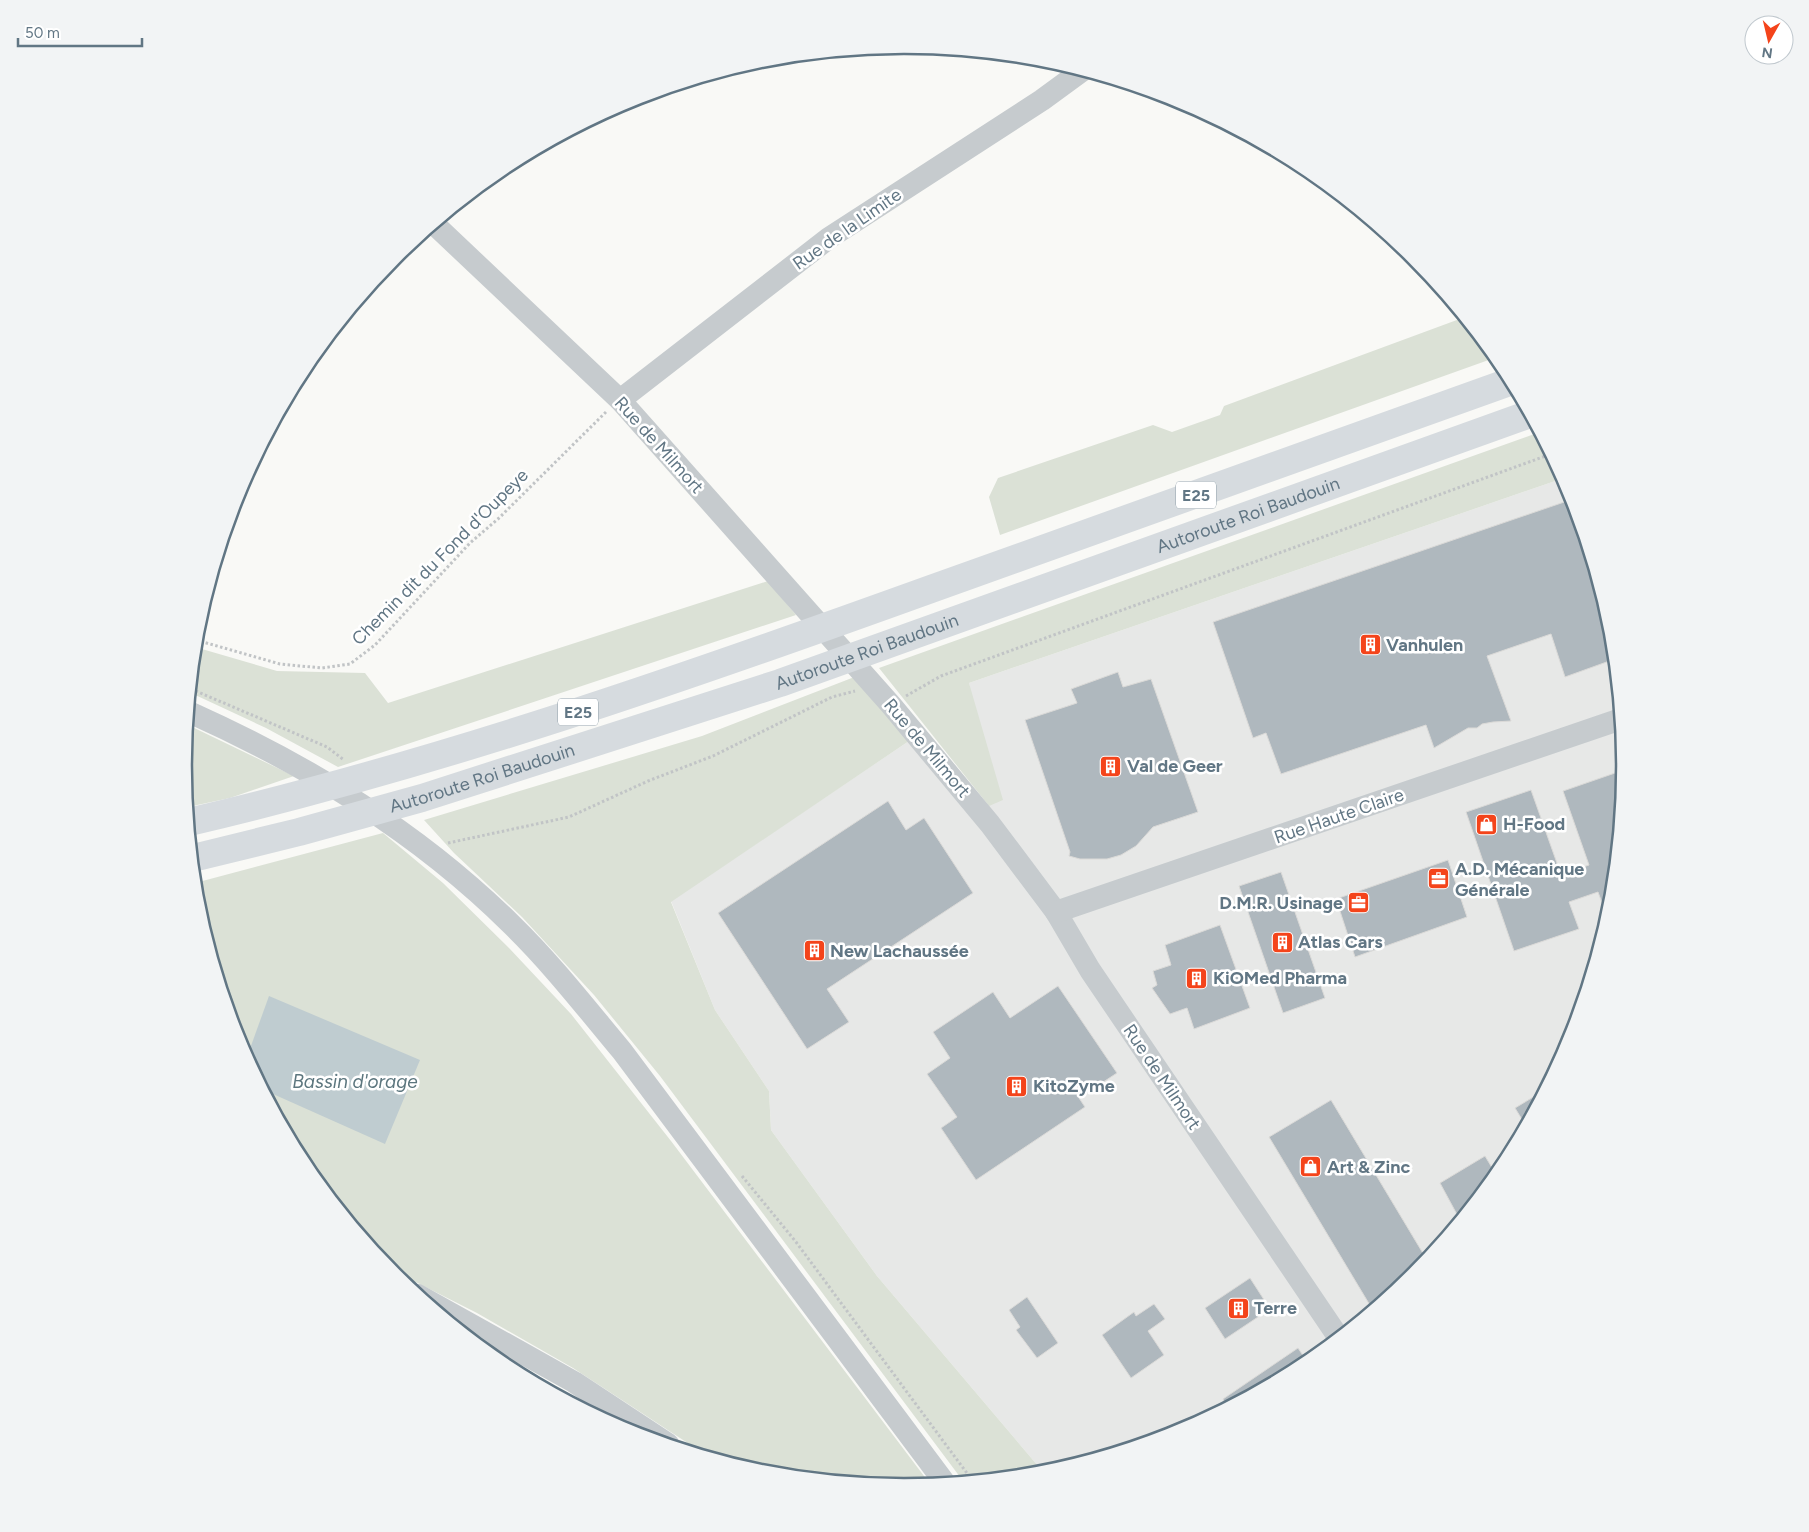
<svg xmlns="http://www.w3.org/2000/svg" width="1809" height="1532" viewBox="0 0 1809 1532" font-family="Figtree,sans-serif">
	<rect width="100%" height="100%" fill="#f9f9f6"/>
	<!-- built -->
	<polygon fill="#e7e8e7" points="1564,478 1571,490 1612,626 1625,766 1612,907 1571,1042 1504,1167 1414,1276 1305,1366 1180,1432 1044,1473 877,1276 771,1130 769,1091 715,1010 671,901 909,741 989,806 969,683"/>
	<!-- green -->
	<g fill="#dbe1d6">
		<polygon points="1465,317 1497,357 1000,535 989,497 998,478 1153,425 1172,432 1220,415 1224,406"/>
		<polygon points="1540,432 1564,478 969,683 1003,800 989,806 879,668"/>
		<polygon points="768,581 796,615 338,767 266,728 191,693 195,647 277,671 365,673 388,703"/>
		<polygon points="857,676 909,741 671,902 715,1010 769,1091 771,1130 877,1276 1044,1473 963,1481 660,1076 594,995 522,917 454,853 424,820 702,736"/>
		<polygon points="188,725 294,776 230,798 188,807 184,766"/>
		<polygon points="383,833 443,883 509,948 571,1014 671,1141 930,1484 904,1487 764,1473 709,1457 573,1368 477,1313 388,1268 305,1166 238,1042 197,906 195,883"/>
	</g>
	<!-- water -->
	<polygon fill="#bfccd0" points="269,996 420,1060 385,1144 264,1090 247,1057"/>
	<!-- building -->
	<g fill="#afb8be" stroke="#dbdad8">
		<polygon points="1573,499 1612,626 1615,659 1565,677 1551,634 1487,656 1511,721 1493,722 1482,724 1477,728 1468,728 1434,748 1426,725 1281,774 1266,733 1253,738 1213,622"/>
		<polygon points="1118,672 1123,687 1151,679 1198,812 1153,827 1136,846 1121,855 1107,859 1080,859 1069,856 1070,852 1025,720 1077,703 1071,689"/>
		<polygon points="1615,773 1623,795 1612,907 1608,919 1598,892 1569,902 1579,929 1514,951 1466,812 1531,790 1558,866 1566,873 1589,865 1563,791"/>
		<polygon points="888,801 906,830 924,818 973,893 827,989 849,1022 807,1049 718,913"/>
		<polygon points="1448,860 1467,917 1355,957 1336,899"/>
		<polygon points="1281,872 1325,998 1283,1013 1239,886"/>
		<polygon points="1220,925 1250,1008 1194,1029 1187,1008 1170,1014 1152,988 1157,985 1153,971 1171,965 1165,945"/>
		<polygon points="1058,986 1117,1073 1079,1098 1085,1107 976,1180 941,1128 957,1117 927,1074 950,1058 933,1032 993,992 1010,1018"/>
		<polygon points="1545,1090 1537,1106 1526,1126 1515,1108"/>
		<polygon points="1331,1100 1427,1260 1414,1276 1387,1298 1371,1307 1269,1137"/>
		<polygon points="1485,1156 1497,1176 1460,1220 1440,1183"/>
		<polygon points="1250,1278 1270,1309 1225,1339 1205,1308"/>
		<polygon points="1027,1297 1058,1343 1037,1358 1016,1330 1020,1327 1009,1310"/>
		<polygon points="1154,1304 1165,1319 1148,1331 1164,1355 1131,1378 1102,1335 1134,1312 1136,1316"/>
		<polygon points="1298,1348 1308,1363 1227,1407 1223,1399"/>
	</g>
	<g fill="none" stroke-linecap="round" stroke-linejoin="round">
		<!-- path -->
		<g stroke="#c1c4c6" stroke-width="3" stroke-dasharray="2.5 2.5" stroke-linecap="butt">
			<polyline points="196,640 280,664 322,668 350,664 375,645 470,543 499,518 606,412"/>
			<polyline points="191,689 327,747 344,760"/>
			<polyline points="906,696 941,676 1551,454"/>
			<polyline points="448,843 569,817 648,781 713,756 832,697 855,691"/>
			<polyline points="742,1176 796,1242 972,1480"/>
		</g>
		<!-- minor -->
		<g stroke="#c6cbce" stroke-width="22">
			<polyline points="434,224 620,400 891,705 990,824 1056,912 1090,970 1339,1338"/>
			<polyline points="620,400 829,238 1042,100 1083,70"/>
			<path d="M189,712C309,766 418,832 512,925C552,964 586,1008 622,1051L945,1483"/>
			<polyline points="1056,912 1621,719"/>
			<polyline points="418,1295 574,1382 668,1444"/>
		</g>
		<!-- highway -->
		<g stroke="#d6dbdf" stroke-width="28">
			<path d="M189,822C442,763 687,677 931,589C1125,520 1319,451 1512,381"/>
			<path id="s1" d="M193,858L299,832L422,798L780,683L1530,414"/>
		</g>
	</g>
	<!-- icons -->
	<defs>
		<symbol id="building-square" viewBox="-11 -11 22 22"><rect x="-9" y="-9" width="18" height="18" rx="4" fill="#f4441b" stroke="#fff"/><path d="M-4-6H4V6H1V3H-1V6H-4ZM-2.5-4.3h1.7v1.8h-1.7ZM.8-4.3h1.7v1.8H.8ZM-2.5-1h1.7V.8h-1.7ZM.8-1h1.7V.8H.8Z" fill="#fff"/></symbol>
		<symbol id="shop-square" viewBox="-11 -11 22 22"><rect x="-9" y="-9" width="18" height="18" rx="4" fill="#f4441b" stroke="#fff"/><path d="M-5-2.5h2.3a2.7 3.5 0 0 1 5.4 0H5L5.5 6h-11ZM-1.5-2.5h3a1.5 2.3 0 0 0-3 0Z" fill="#fff"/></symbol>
		<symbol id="office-square" viewBox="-11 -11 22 22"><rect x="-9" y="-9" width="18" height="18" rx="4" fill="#f4441b" stroke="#fff"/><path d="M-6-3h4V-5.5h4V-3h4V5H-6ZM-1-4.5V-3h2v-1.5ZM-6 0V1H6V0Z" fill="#fff"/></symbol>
	</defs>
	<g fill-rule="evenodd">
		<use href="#building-square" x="1358" y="632" width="25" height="25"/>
		<use href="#building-square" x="1098" y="754" width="25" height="25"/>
		<use href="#shop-square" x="1474" y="812" width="25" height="25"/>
		<use href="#office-square" x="1426" y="866" width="25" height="25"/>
		<use href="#office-square" x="1346" y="890" width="25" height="25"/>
		<use href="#building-square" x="1270" y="930" width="25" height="25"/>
		<use href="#building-square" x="802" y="938" width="25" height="25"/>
		<use href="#building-square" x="1184" y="966" width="25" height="25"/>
		<use href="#building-square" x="1004" y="1074" width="25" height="25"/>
		<use href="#shop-square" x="1298" y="1154" width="25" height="25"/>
		<use href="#building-square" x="1226" y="1296" width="25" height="25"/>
	</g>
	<g text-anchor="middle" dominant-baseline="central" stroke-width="5" stroke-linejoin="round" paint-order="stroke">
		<!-- shield labels -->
		<g fill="#fff" stroke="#909fa9" stroke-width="1">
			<rect x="1176" y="481.5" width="40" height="27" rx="4"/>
			<rect x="558" y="698.5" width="40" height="27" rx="4"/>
		</g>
		<g font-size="16" font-weight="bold" fill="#617684">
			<text x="1196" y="495">E25</text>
			<text x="578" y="712">E25</text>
		</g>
		<!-- street labels -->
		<g font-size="18" fill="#617684" stroke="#fff">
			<text transform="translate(847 229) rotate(-35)">Rue de la Limite</text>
			<text transform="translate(659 445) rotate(48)">Rue de Milmort</text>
			<text stroke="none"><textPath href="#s1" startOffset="1110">Autoroute Roi Baudouin</textPath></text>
			<text transform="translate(440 557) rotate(-45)">Chemin dit du Fond d'Oupeye</text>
			<text stroke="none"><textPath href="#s1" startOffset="705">Autoroute Roi Baudouin</textPath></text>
			<text transform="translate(927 748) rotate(50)">Rue de Milmort</text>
			<text stroke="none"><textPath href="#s1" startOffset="300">Autoroute Roi Baudouin</textPath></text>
			<text transform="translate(1339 816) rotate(-19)">Rue Haute Claire</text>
			<text transform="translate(1162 1077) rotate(56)">Rue de Milmort</text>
		</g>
		<!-- poi labels -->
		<g font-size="18" font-weight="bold" fill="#617684" stroke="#fff" text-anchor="start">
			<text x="1386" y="645">Vanhulen</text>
			<text x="1127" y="766">Val de Geer</text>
			<text x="1503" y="824">H-Food</text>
			<text x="1455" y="869">A.D. Mécanique<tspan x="1455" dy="21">Générale</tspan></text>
			<text x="1343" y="903" text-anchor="end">D.M.R. Usinage</text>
			<text x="1298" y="942">Atlas Cars</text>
			<text x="830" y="951">New Lachaussée</text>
			<text x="1213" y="978">KiOMed Pharma</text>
			<text x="1033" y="1086">KitoZyme</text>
			<text x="1327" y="1167">Art &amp; Zinc</text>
			<text x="1254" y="1308">Terre</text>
		</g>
		<!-- water labels -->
		<g font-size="19" font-style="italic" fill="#5c767e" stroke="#fff">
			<text x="355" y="1081">Bassin d'orage</text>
		</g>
	</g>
	<!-- crop -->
	<path d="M0 0H1809V1532H0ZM192 766a712 712 0 1 1 1424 0a712 712 0 1 1-1424 0Z" fill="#f2f4f5" fill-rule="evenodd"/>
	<path fill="none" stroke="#617684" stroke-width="2.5" d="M192 766a712 712 0 1 1 1424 0a712 712 0 1 1-1424 0Z"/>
	<!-- north arrow -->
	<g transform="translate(1769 40) rotate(188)"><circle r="24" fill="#ffffff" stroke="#c0c8ce"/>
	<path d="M0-4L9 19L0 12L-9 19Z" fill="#f4441b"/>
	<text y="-8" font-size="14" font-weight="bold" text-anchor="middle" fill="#617684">N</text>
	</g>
	<!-- scale -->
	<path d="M18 38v8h124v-8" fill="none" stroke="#617684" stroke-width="2.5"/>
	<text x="25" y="38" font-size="15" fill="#617684" stroke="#ffffff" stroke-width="4" paint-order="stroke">50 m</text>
</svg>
